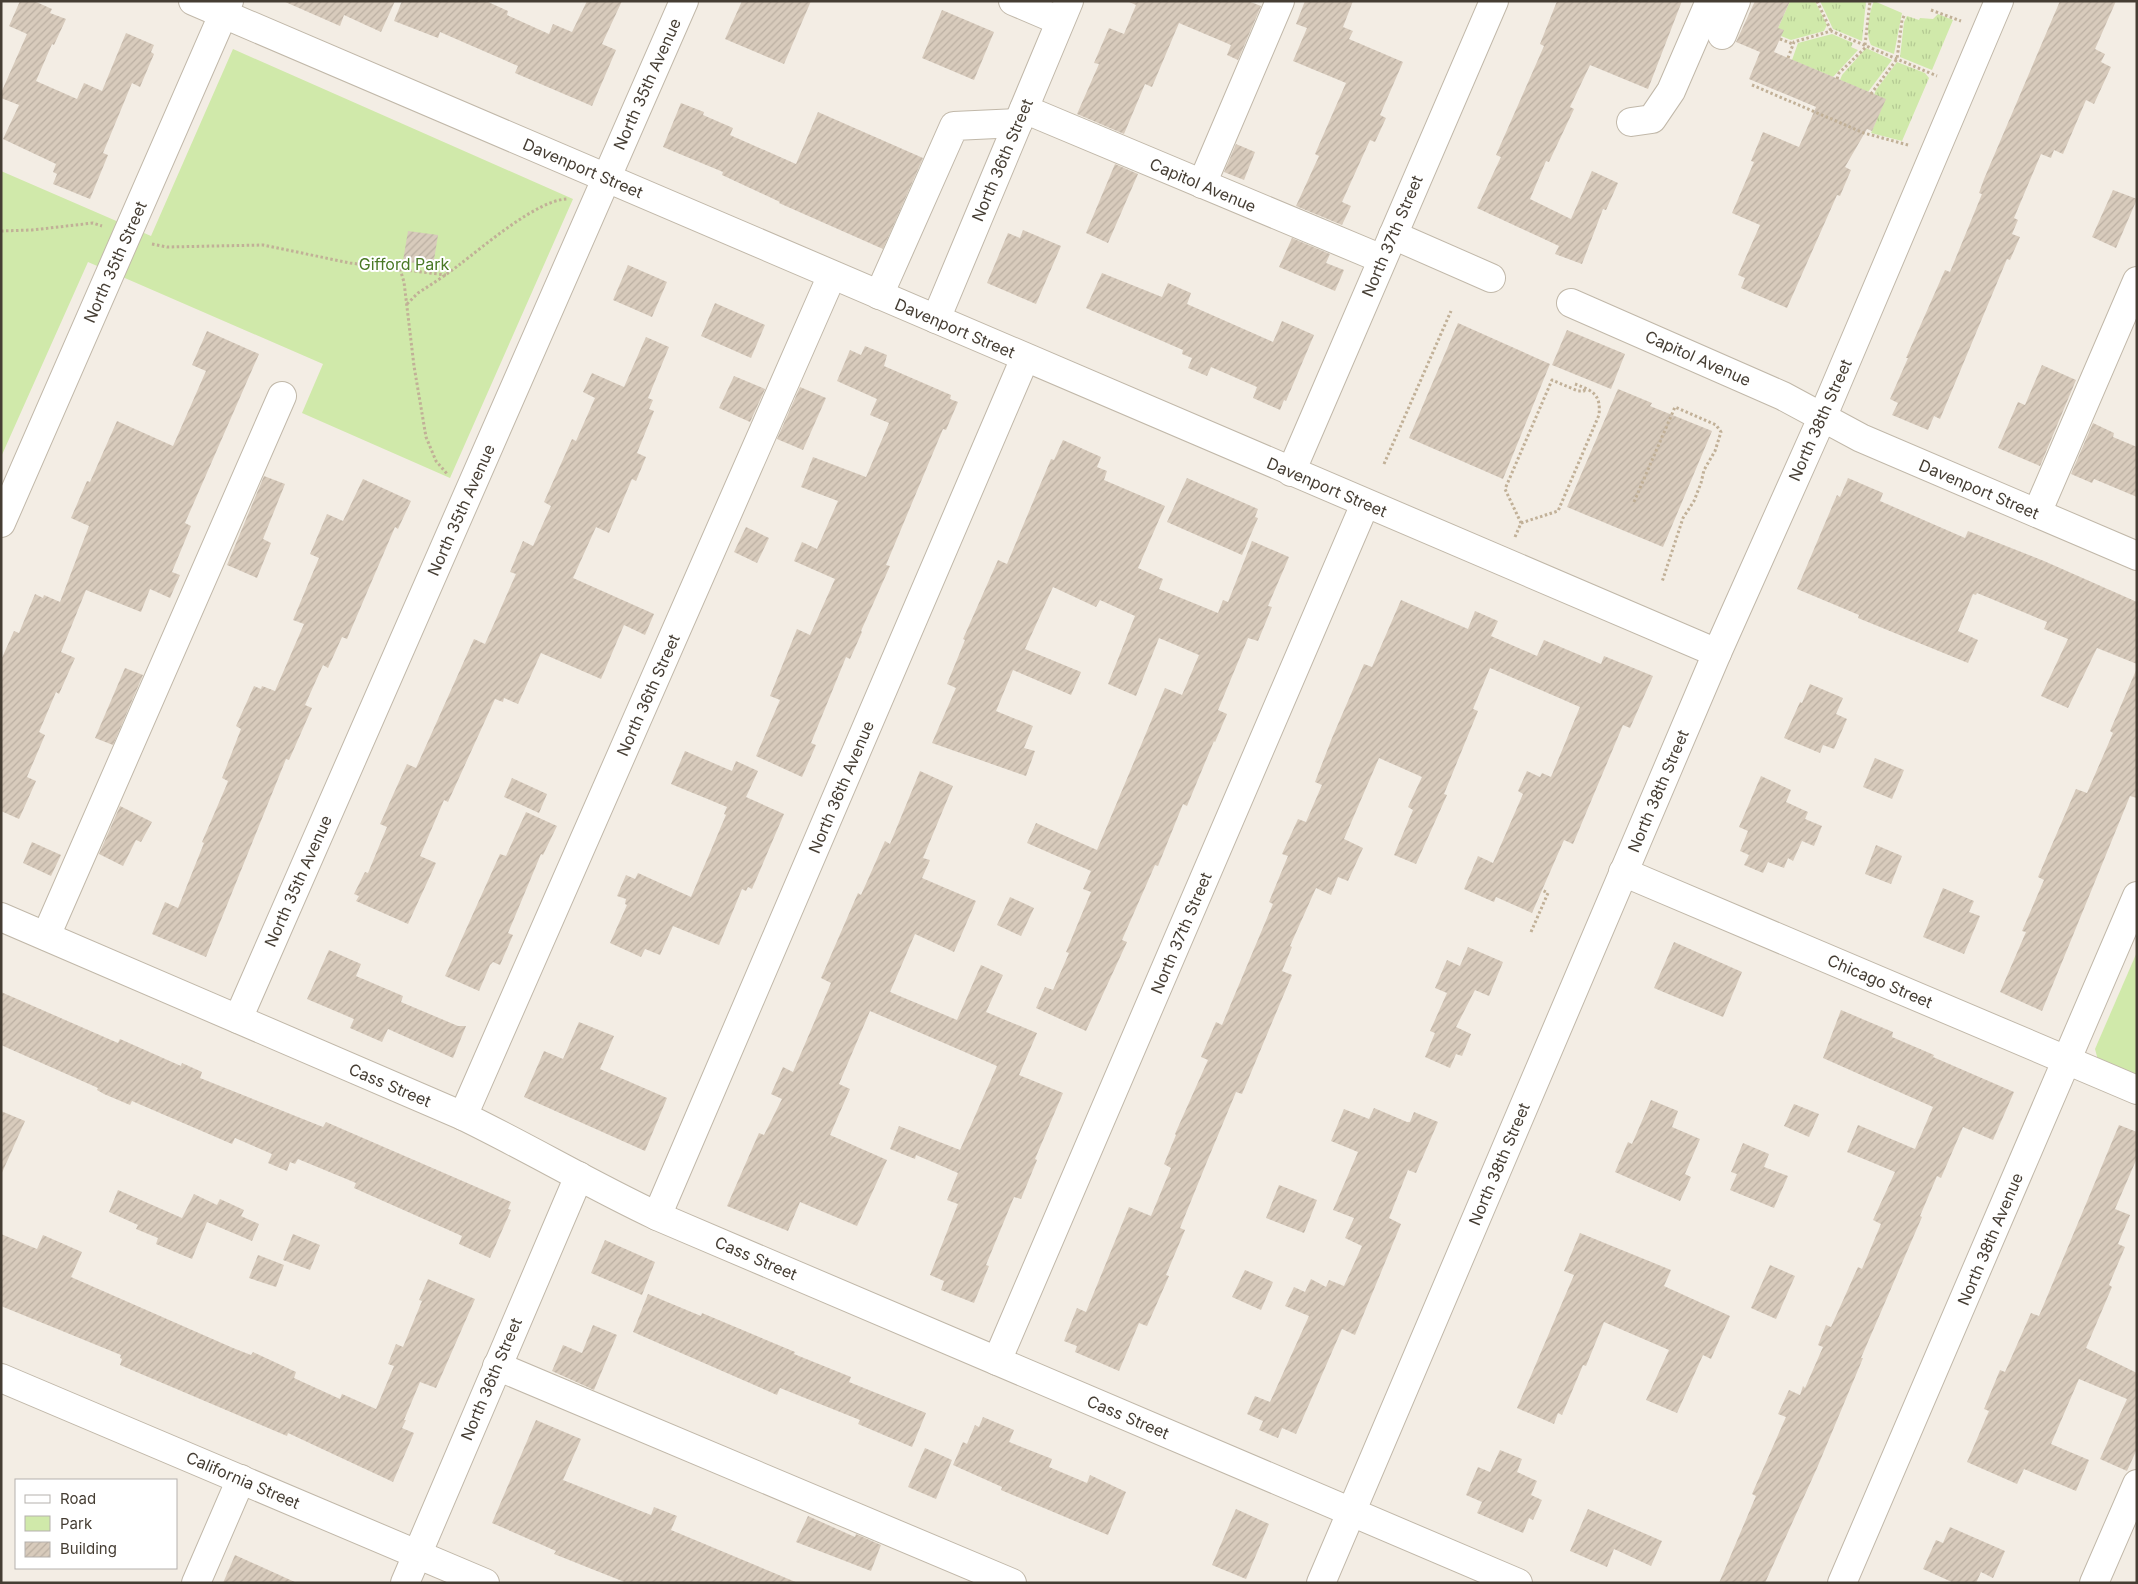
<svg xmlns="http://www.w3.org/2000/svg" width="2138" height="1584" viewBox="0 0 2138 1584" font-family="Inter,sans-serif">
	<defs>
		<pattern id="grass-tufts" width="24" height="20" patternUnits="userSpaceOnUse" patternTransform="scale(1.25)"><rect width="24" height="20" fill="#d0e9aa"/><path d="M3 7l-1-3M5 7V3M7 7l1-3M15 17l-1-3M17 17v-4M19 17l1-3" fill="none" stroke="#b4c993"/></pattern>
		<pattern id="building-hatch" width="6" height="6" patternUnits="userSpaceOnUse" patternTransform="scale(1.25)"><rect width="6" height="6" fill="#d8cbbc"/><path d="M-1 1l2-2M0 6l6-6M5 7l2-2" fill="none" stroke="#bbafa2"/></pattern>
	</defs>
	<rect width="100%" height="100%" fill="#f3ede4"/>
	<!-- grass -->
	<g fill="url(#grass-tufts)">
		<polygon points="1790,1 1815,1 1827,25 1824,31 1791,40 1781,36 1778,28"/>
		<polygon points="1820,1 1866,1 1862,41 1833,29"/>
		<path d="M1874,1L1902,13L1894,54L1871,45C1865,33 1869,13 1874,1Z"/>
		<polygon points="1938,14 1953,20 1932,70 1900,57 1904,22 1907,16 1919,20 1920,18 1933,19"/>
		<polygon points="1832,34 1853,43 1851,47 1858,50 1833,77 1792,60 1798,43"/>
		<polygon points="1866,48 1892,60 1868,92 1840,80 1842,75"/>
		<polygon points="1897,62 1925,73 1929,78 1902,141 1871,133 1885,100 1874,95 1876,90"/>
	</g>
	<!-- green -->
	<g fill="#d0e9aa">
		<polygon points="233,49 573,199 450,478 302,413 323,364 88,262 1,457 1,171 151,236"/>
		<polygon points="2137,952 2137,1081 2099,1064 2095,1049"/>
	</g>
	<!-- building -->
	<g fill="url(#building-hatch)">
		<polygon points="20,1 34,1 52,9 50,13 66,19 54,45 52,44 36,81 77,99 84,83 102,91 126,33 154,45 151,52 154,54 140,87 132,83 103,153 108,155 90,199 53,184 57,174 53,172 56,164 3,139 19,105 1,98 1,93 27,34 9,26"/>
		<polygon points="283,1 395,1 381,32 344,15 340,26"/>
		<polygon points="402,1 486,1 508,11 507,15 549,34 553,24 572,32 587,1 622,1 602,44 616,50 592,106 515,73 518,66 440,32 438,38 394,21"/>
		<polygon points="742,1 811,1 784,64 725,39"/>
		<polygon points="1127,1 1248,1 1261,6 1238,60 1227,55 1231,45 1179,23 1152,87 1145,84 1124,134 1077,114 1099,64 1094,63 1109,28 1124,34 1136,5"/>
		<polygon points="1305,1 1353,1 1343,27 1353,31 1349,39 1403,62 1380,115 1386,118 1375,142 1370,140 1342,202 1351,206 1342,225 1296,206 1319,156 1315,154 1346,83 1293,61 1307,28 1296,24"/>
		<polygon points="1557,1 1682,1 1648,89 1590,65 1570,107 1574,109 1549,162 1546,161 1530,199 1571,219 1592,171 1618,183 1606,210 1603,209 1582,264 1555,254 1559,246 1477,208 1501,157 1496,155 1544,46 1540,44"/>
		<polygon points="1755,1 1790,1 1778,28 1784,30 1774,52 1886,99 1872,131 1867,129 1845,167 1851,170 1840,196 1837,195 1787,308 1741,288 1745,278 1738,275 1760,225 1732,213 1754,162 1751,161 1763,132 1799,147 1816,107 1749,79 1760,52 1736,42"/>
		<polygon points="2060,1 2116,1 2095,49 2105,54 2101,62 2111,67 2094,104 2086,100 2063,154 2054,150 2051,158 2041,154 2014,218 2018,220 2012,234 2020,237 2010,260 2007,259 1940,419 1934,416 1928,430 1892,415 1898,403 1890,399 1908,358 1906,358 1945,270 1950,272 1982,194 1979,193 1984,179"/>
		<polygon points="942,10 994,32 974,80 922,58"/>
		<polygon points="681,103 704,112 703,115 733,128 730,135 796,164 818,112 923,158 883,249 779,203 780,202 722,175 723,172 663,147"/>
		<polygon points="1236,144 1255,152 1244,180 1224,172"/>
		<polygon points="1115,164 1138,174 1108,243 1086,233"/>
		<polygon points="2113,190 2137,199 2116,248 2092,237"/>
		<polygon points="1023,230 1061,246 1036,304 987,283 1008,233 1020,238"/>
		<polygon points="408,231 438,235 433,266 403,261"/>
		<polygon points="1292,238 1330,254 1326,263 1344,270 1335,291 1279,267"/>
		<polygon points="628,265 667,282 652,317 613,300"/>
		<polygon points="1102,273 1162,297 1168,283 1191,293 1187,304 1273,342 1282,321 1314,335 1286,401 1284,400 1280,410 1253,398 1257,387 1211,367 1207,376 1188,368 1192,358 1182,354 1183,350 1086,308"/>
		<polygon points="715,303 765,325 751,358 701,336"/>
		<polygon points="1458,323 1550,364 1503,479 1409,438"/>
		<polygon points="1567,330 1625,354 1611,389 1552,365"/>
		<polygon points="207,331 259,354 185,523 191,526 172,572 180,575 170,598 150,589 141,612 86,590 61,652 75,658 59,694 56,692 39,732 45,735 27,777 36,781 19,819 1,811 1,660 14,631 19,633 35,594 43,598 44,595 60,602 89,526 71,518 87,481 90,482 117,421 173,446 206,371 192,365"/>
		<polygon points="646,337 669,347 648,398 653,400 649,409 654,411 637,453 646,457 636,481 632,479 609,533 596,527 573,578 654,614 645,635 624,625 601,679 541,653 518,704 504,698 503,702 495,699 448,802 444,800 420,856 436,863 408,924 356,901 359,896 354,894 365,872 368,873 387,827 380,824 407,764 416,768 474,639 485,644 516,574 510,572 523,541 533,546 551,506 544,502 572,439 576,441 595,398 583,392 592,373 624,387"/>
		<polygon points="865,346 887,355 884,366 951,395 950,399 958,402 946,430 943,429 886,565 890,566 861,631 862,632 850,659 846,657 811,743 816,745 802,777 756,756 780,700 770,696 797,629 810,635 835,579 794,561 802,542 817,549 838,501 801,487 813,457 866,477 889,423 870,415 877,399 837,381 850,350 861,355"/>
		<polygon points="2042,365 2076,380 2040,466 1998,448 2018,402 2025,405"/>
		<polygon points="734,376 765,389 750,422 719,408"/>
		<polygon points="800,387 826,398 803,450 777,439"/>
		<polygon points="1618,389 1652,403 1650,406 1712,431 1663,547 1567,507"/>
		<polygon points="2093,423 2114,433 2113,437 2137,447 2137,497 2094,479 2092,483 2071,474"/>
		<polygon points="1063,440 1101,457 1097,467 1107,471 1104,480 1165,506 1138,568 1163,579 1159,589 1218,613 1223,600 1228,602 1252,541 1289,557 1268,606 1272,607 1258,641 1248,638 1218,710 1227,714 1215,742 1214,741 1187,806 1183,804 1158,866 1155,865 1122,940 1127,942 1086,1031 1036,1008 1045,987 1053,990 1069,953 1066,952 1091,892 1083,889 1091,871 1027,843 1036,823 1097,850 1165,688 1182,695 1199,655 1159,638 1136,696 1108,684 1135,616 1100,600 1096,607 1053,587 1025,649 1081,672 1071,695 1013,670 996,711 1033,726 1024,748 1035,751 1026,776 932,743 956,688 947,684 965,640 963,639 998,560 1007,564 1051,459 1054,460"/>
		<polygon points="264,476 285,484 263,539 271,543 257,578 227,565"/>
		<polygon points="1187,478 1258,509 1255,517 1258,518 1242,555 1167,522"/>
		<polygon points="1848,478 1883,493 1880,501 1965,538 1968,531 2044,561 2137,602 2137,664 2097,648 2068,708 2041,696 2068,639 2044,629 2047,622 1977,593 1976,595 1973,594 1958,631 1978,640 1968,663 1858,618 1859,615 1797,589 1837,495 1840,497"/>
		<polygon points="363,479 411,501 398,529 395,527 347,639 342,637 328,668 323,665 305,705 312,708 289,760 286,759 206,957 152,934 165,902 178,908 204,843 202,842 227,784 228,781 222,778 241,729 236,726 254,686 261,689 262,686 275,691 304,624 293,620 319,558 310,554 327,514 343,521"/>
		<polygon points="746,527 769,538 757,563 734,552"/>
		<polygon points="1401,600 1468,629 1475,611 1498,621 1491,636 1537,656 1544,640 1601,664 1604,656 1653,676 1630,728 1623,725 1573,844 1564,840 1532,913 1496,897 1494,902 1464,889 1478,856 1493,863 1523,794 1518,791 1527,771 1540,777 1542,773 1551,777 1580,707 1490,668 1473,709 1478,711 1444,794 1447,795 1416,864 1394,855 1413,810 1408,807 1422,777 1379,758 1344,839 1363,848 1348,881 1338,877 1331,895 1316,888 1290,946 1292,947 1282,971 1292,975 1242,1094 1236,1092 1206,1164 1180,1228 1185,1230 1166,1275 1169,1276 1147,1326 1139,1323 1119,1371 1075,1352 1077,1346 1064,1341 1077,1308 1086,1312 1129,1207 1151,1216 1171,1168 1164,1164 1176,1135 1175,1134 1208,1060 1201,1057 1216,1022 1222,1025 1273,904 1269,902 1288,856 1282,854 1298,819 1306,822 1322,785 1315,782 1332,738 1364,664 1372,667"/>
		<polygon points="125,668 143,675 113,745 95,738"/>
		<polygon points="2137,668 2137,798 2130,796 2042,1011 2000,992 2026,932 2022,931 2044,880 2038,877 2076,789 2087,793 2113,733 2110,731"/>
		<polygon points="1810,684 1843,698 1836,714 1847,719 1834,749 1823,745 1820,753 1784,738 1800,702 1802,703"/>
		<polygon points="685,751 732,771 736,761 758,771 746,797 784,814 752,889 748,887 746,891 742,889 719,945 673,926 660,955 645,949 641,957 610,943 627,905 625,904 626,899 617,896 626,875 635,879 638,873 691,897 726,815 724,814 727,807 671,784"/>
		<polygon points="1875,758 1904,770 1892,799 1863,787"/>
		<polygon points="920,771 953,786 923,858 930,860 922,878 976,901 954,952 915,934 890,992 957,1020 981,965 1003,975 986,1012 1037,1033 1019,1075 1063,1093 1035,1159 1037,1160 1021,1199 1014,1197 986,1265 989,1266 974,1303 941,1290 944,1281 930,1275 958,1204 947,1200 958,1173 916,1155 915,1159 890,1149 899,1126 960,1150 997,1066 870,1011 839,1084 850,1089 830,1135 887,1160 857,1226 800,1202 788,1231 727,1206 759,1133 764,1135 782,1099 771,1094 783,1067 793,1072 831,983 821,978 858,893 861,895 885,841 890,844"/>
		<polygon points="1761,776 1791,790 1786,802 1808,812 1805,819 1822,826 1814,846 1802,841 1793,861 1788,858 1784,868 1768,862 1763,873 1744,865 1749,855 1740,851 1748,831 1739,827"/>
		<polygon points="512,778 547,794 539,813 504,797"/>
		<polygon points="120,806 152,822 141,842 136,840 123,866 99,854"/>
		<polygon points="526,812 557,826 543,855 541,854 508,933 513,935 500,965 493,962 490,965 479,991 445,976 500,854 506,856"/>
		<polygon points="32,842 61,855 51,876 23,863"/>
		<polygon points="1876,845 1902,856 1891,884 1865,874"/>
		<polygon points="1943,888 1974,901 1969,912 1980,916 1964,954 1923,937"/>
		<polygon points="1010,897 1034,908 1021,936 997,925"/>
		<polygon points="1674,942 1742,972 1723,1017 1654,988"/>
		<polygon points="1468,947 1503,962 1489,996 1475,990 1456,1027 1471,1034 1462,1056 1456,1054 1450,1068 1425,1057 1435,1033 1430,1031 1447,993 1435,988 1447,960 1460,966"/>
		<polygon points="329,950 361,964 356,976 403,996 401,1002 458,1026 466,1026 453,1058 388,1029 382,1042 350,1028 354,1019 307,999"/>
		<polygon points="1,992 118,1043 120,1039 181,1066 182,1063 202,1072 200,1078 323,1127 326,1122 511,1202 508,1209 511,1210 490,1258 459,1244 462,1236 354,1188 356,1183 298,1159 295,1164 290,1162 287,1171 268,1163 272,1154 235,1138 232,1144 132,1101 130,1105 104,1094 97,1090 98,1088 1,1045"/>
		<polygon points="1841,1010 1893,1032 1892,1037 1934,1055 1933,1057 2014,1092 1993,1140 1963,1127 1941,1178 1937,1176 1920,1216 1922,1217 1915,1233 1861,1358 1863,1358 1817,1468 1765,1583 1719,1583 1756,1496 1752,1494 1786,1417 1778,1414 1789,1390 1800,1395 1803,1386 1805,1388 1823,1347 1818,1345 1826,1325 1831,1327 1858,1267 1862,1269 1881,1224 1873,1220 1895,1172 1847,1152 1858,1125 1915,1149 1933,1107 1823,1058"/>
		<polygon points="579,1022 614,1036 600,1069 667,1098 645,1151 524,1097 544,1051 563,1059"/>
		<polygon points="1651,1100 1678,1111 1672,1127 1700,1139 1685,1174 1691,1177 1680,1201 1615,1172 1628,1142 1632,1144"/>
		<polygon points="1794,1104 1819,1114 1809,1137 1784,1126"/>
		<polygon points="1374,1108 1407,1122 1410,1122 1414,1112 1438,1122 1416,1173 1408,1170 1389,1218 1401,1224 1355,1335 1342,1329 1296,1434 1282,1428 1278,1438 1259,1430 1263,1421 1247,1414 1255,1396 1270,1402 1309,1316 1285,1306 1294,1287 1305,1292 1311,1279 1326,1287 1329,1280 1344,1286 1362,1246 1345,1238 1354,1218 1333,1210 1358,1152 1331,1141 1344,1109 1369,1119"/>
		<polygon points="1,1111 25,1121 1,1175"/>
		<polygon points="2119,1125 2137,1132 2137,1158 2115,1209 2130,1215 2118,1244 2125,1247 2109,1285 2112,1287 2086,1348 2137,1373 2137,1449 2127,1471 2100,1459 2127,1399 2079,1379 2051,1444 2089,1460 2076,1491 2024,1469 2017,1484 1967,1462 1989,1411 1984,1409 2000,1370 2005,1372 2031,1313 2039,1316"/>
		<polygon points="1743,1143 1769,1154 1764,1167 1788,1176 1774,1208 1730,1190 1737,1174 1731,1172"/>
		<polygon points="1279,1185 1317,1200 1304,1233 1266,1218"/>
		<polygon points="118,1190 182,1218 194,1194 217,1205 220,1199 244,1210 241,1216 259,1224 252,1241 207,1222 192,1259 156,1244 158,1238 136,1229 138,1225 109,1212"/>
		<polygon points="1580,1233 1671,1270 1664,1286 1730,1316 1711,1359 1703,1355 1677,1413 1646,1400 1669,1350 1604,1322 1586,1366 1583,1365 1562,1415 1558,1413 1554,1424 1517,1408 1574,1275 1564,1271"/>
		<polygon points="1,1234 37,1249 43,1235 82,1252 71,1277 233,1348 251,1355 253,1352 296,1372 294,1378 340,1399 342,1394 376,1409 394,1366 388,1364 396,1344 403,1347 422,1301 419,1300 428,1279 475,1299 436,1388 420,1382 404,1420 406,1420 402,1428 414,1433 393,1482 288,1433 287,1436 120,1365 122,1359 120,1358 121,1355 1,1306"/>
		<polygon points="293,1234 320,1245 310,1270 283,1260"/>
		<polygon points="605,1240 655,1262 642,1295 591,1273"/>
		<polygon points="258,1255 284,1265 276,1287 249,1278"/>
		<polygon points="1770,1265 1795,1276 1776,1319 1751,1308"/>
		<polygon points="1245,1270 1273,1282 1261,1310 1232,1297"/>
		<polygon points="648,1294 701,1316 702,1313 795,1352 794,1354 851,1377 849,1382 926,1413 912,1447 858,1424 860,1420 780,1388 777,1395 633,1332"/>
		<polygon points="593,1325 617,1335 594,1390 552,1371 563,1345 582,1353"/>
		<polygon points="983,1417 1014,1430 1009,1442 1052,1459 1049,1467 1087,1483 1090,1475 1126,1492 1108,1535 1001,1490 1002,1487 953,1465 963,1442 967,1444 975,1425 979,1427"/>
		<polygon points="536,1420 581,1439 563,1480 651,1515 654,1507 677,1516 671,1530 798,1583 627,1583 554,1554 556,1551 492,1523"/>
		<polygon points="925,1448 952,1460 936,1499 908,1487"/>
		<polygon points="1500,1450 1522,1459 1517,1472 1537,1481 1531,1495 1542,1500 1533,1520 1529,1518 1523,1533 1477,1513 1482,1502 1466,1495 1478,1467 1490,1472"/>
		<polygon points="1236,1509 1269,1524 1246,1579 1212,1565"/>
		<polygon points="1588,1509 1662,1541 1651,1566 1614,1549 1607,1567 1570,1551"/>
		<polygon points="808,1516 855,1537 856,1534 881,1545 871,1571 796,1542"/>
		<polygon points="1950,1527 2005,1551 1993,1578 1981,1572 1976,1583 1954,1583 1923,1569 1936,1540 1943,1543"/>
		<polygon points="235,1555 297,1583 223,1583"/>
	</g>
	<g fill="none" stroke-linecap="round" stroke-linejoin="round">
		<defs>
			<g id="minor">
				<polyline points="193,1 1717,653"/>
				<polyline points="1013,1 1060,21"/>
				<polyline points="1722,35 1736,1"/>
				<polyline points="1024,109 1382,259"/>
				<polyline points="1631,122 1652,119 1671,91 1710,1"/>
				<polyline points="1202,184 1280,1"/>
				<polyline points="1393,235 1491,278"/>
				<polyline points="879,295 954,126 1018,123"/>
				<polyline points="1571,303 1783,396 1861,438 2137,556"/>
				<polyline points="936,319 1069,1"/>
				<polyline points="1291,472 1494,1"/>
				<polyline points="2037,513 2137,281"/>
				<polyline points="1,523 229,1"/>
				<polyline points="1623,872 2137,1090"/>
				<path d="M1,917L463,1116C529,1148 591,1185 657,1216L1518,1583"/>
				<polyline points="46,936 282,396"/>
				<polyline points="238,1019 684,1"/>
				<polyline points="463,1116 832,275"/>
				<polyline points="657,1216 1025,358"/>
				<polyline points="997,1361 1365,504"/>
				<polyline points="497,1366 1012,1583"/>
				<polyline points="1,1378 485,1583"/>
				<polyline points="196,1583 241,1479"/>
				<polyline points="405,1583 579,1176"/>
				<polyline points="1321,1583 1717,653 1822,418 1999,1"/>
				<polyline points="1842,1583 2137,896"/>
				<polyline points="2094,1583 2137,1484"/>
			</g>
		</defs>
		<!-- minor casing -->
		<use href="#minor" stroke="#c1b8a9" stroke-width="30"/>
		<!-- path -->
		<g stroke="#c1b097" stroke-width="3" stroke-dasharray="2.5 2.5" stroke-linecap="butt">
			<polyline points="1817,1 1831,31"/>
			<polyline points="1931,10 1961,21"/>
			<polyline points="1780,39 1793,44"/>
			<polyline points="1865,45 1870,1"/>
			<polyline points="1788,58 1794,42 1831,31 1937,76"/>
			<polyline points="1837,79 1839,73 1867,46"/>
			<polyline points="1752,85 1864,133 1908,145"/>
			<polyline points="1871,94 1897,59 1902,20 1905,14"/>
			<polyline points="1,231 32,230 93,223 102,226"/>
			<polyline points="152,244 167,247 263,245 350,263 446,275"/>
			<polyline points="400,269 404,282 414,366 426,437 436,461 448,475"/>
			<path d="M407,304L418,293C432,284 446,275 459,265C484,246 537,200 567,199"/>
			<polyline points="1384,464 1451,311"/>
			<polyline points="1634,502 1675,407 1716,425 1721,432 1715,451 1704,470 1701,483 1694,501 1683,518 1662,582"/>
			<path d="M1521,523L1558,511L1599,415C1601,394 1593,391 1575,384"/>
			<polyline points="1515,537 1521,523 1505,489 1552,380 1578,391 1584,391 1585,388"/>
			<polyline points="1531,932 1548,893 1542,890"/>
		</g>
		<!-- minor -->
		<use href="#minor" stroke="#fff" stroke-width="28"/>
	</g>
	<g text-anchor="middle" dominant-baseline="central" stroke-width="4" stroke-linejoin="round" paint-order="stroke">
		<!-- street labels -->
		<g font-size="16" fill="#453d33" stroke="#fff">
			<text transform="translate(647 84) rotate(-66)">North 35th Avenue</text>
			<text transform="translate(1002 160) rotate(-67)">North 36th Street</text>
			<text transform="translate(583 168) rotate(23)">Davenport Street</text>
			<text transform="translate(1203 185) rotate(23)">Capitol Avenue</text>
			<text transform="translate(1392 236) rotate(-67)">North 37th Street</text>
			<text transform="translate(115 262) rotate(-66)">North 35th Street</text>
			<text transform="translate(955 328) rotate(23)">Davenport Street</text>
			<text transform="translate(1698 358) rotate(24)">Capitol Avenue</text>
			<text transform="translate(1820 420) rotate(-66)">North 38th Street</text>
			<text transform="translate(1327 487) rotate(23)">Davenport Street</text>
			<text transform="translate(1979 489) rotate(23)">Davenport Street</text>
			<text transform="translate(461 510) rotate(-66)">North 35th Avenue</text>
			<text transform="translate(648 695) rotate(-66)">North 36th Street</text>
			<text transform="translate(841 787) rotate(-67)">North 36th Avenue</text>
			<text transform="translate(1658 791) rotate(-67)">North 38th Street</text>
			<text transform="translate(298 881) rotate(-66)">North 35th Avenue</text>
			<text transform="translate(1181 933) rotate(-67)">North 37th Street</text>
			<text transform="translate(1880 981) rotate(23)">Chicago Street</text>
			<text transform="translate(390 1085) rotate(23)">Cass Street</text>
			<text transform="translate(1499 1164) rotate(-67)">North 38th Street</text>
			<text transform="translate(1990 1239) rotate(-67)">North 38th Avenue</text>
			<text transform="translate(756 1258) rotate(23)">Cass Street</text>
			<text transform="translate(491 1379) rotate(-67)">North 36th Street</text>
			<text transform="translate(1128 1417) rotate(23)">Cass Street</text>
			<text transform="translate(243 1480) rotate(23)">California Street</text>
		</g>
		<!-- park labels -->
		<g font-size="16" fill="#497825" stroke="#fff">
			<text x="404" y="264">Gifford Park</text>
		</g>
	</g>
	<!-- border -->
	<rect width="2138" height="1584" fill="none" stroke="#453d33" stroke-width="5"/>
	<!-- legend -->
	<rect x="15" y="1479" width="162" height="90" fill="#ffffff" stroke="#b5b1ad"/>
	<rect x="25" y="1495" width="25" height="8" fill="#ffffff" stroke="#b5b1ad"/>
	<text x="60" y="1504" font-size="15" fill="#453d33">Road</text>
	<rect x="25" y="1516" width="25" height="15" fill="#d0e9aa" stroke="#b5b1ad"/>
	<text x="60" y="1529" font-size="15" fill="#453d33">Park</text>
	<rect x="25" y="1542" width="25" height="15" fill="url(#building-hatch)" stroke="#b5b1ad"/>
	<text x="60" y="1554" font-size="15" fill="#453d33">Building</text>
</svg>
